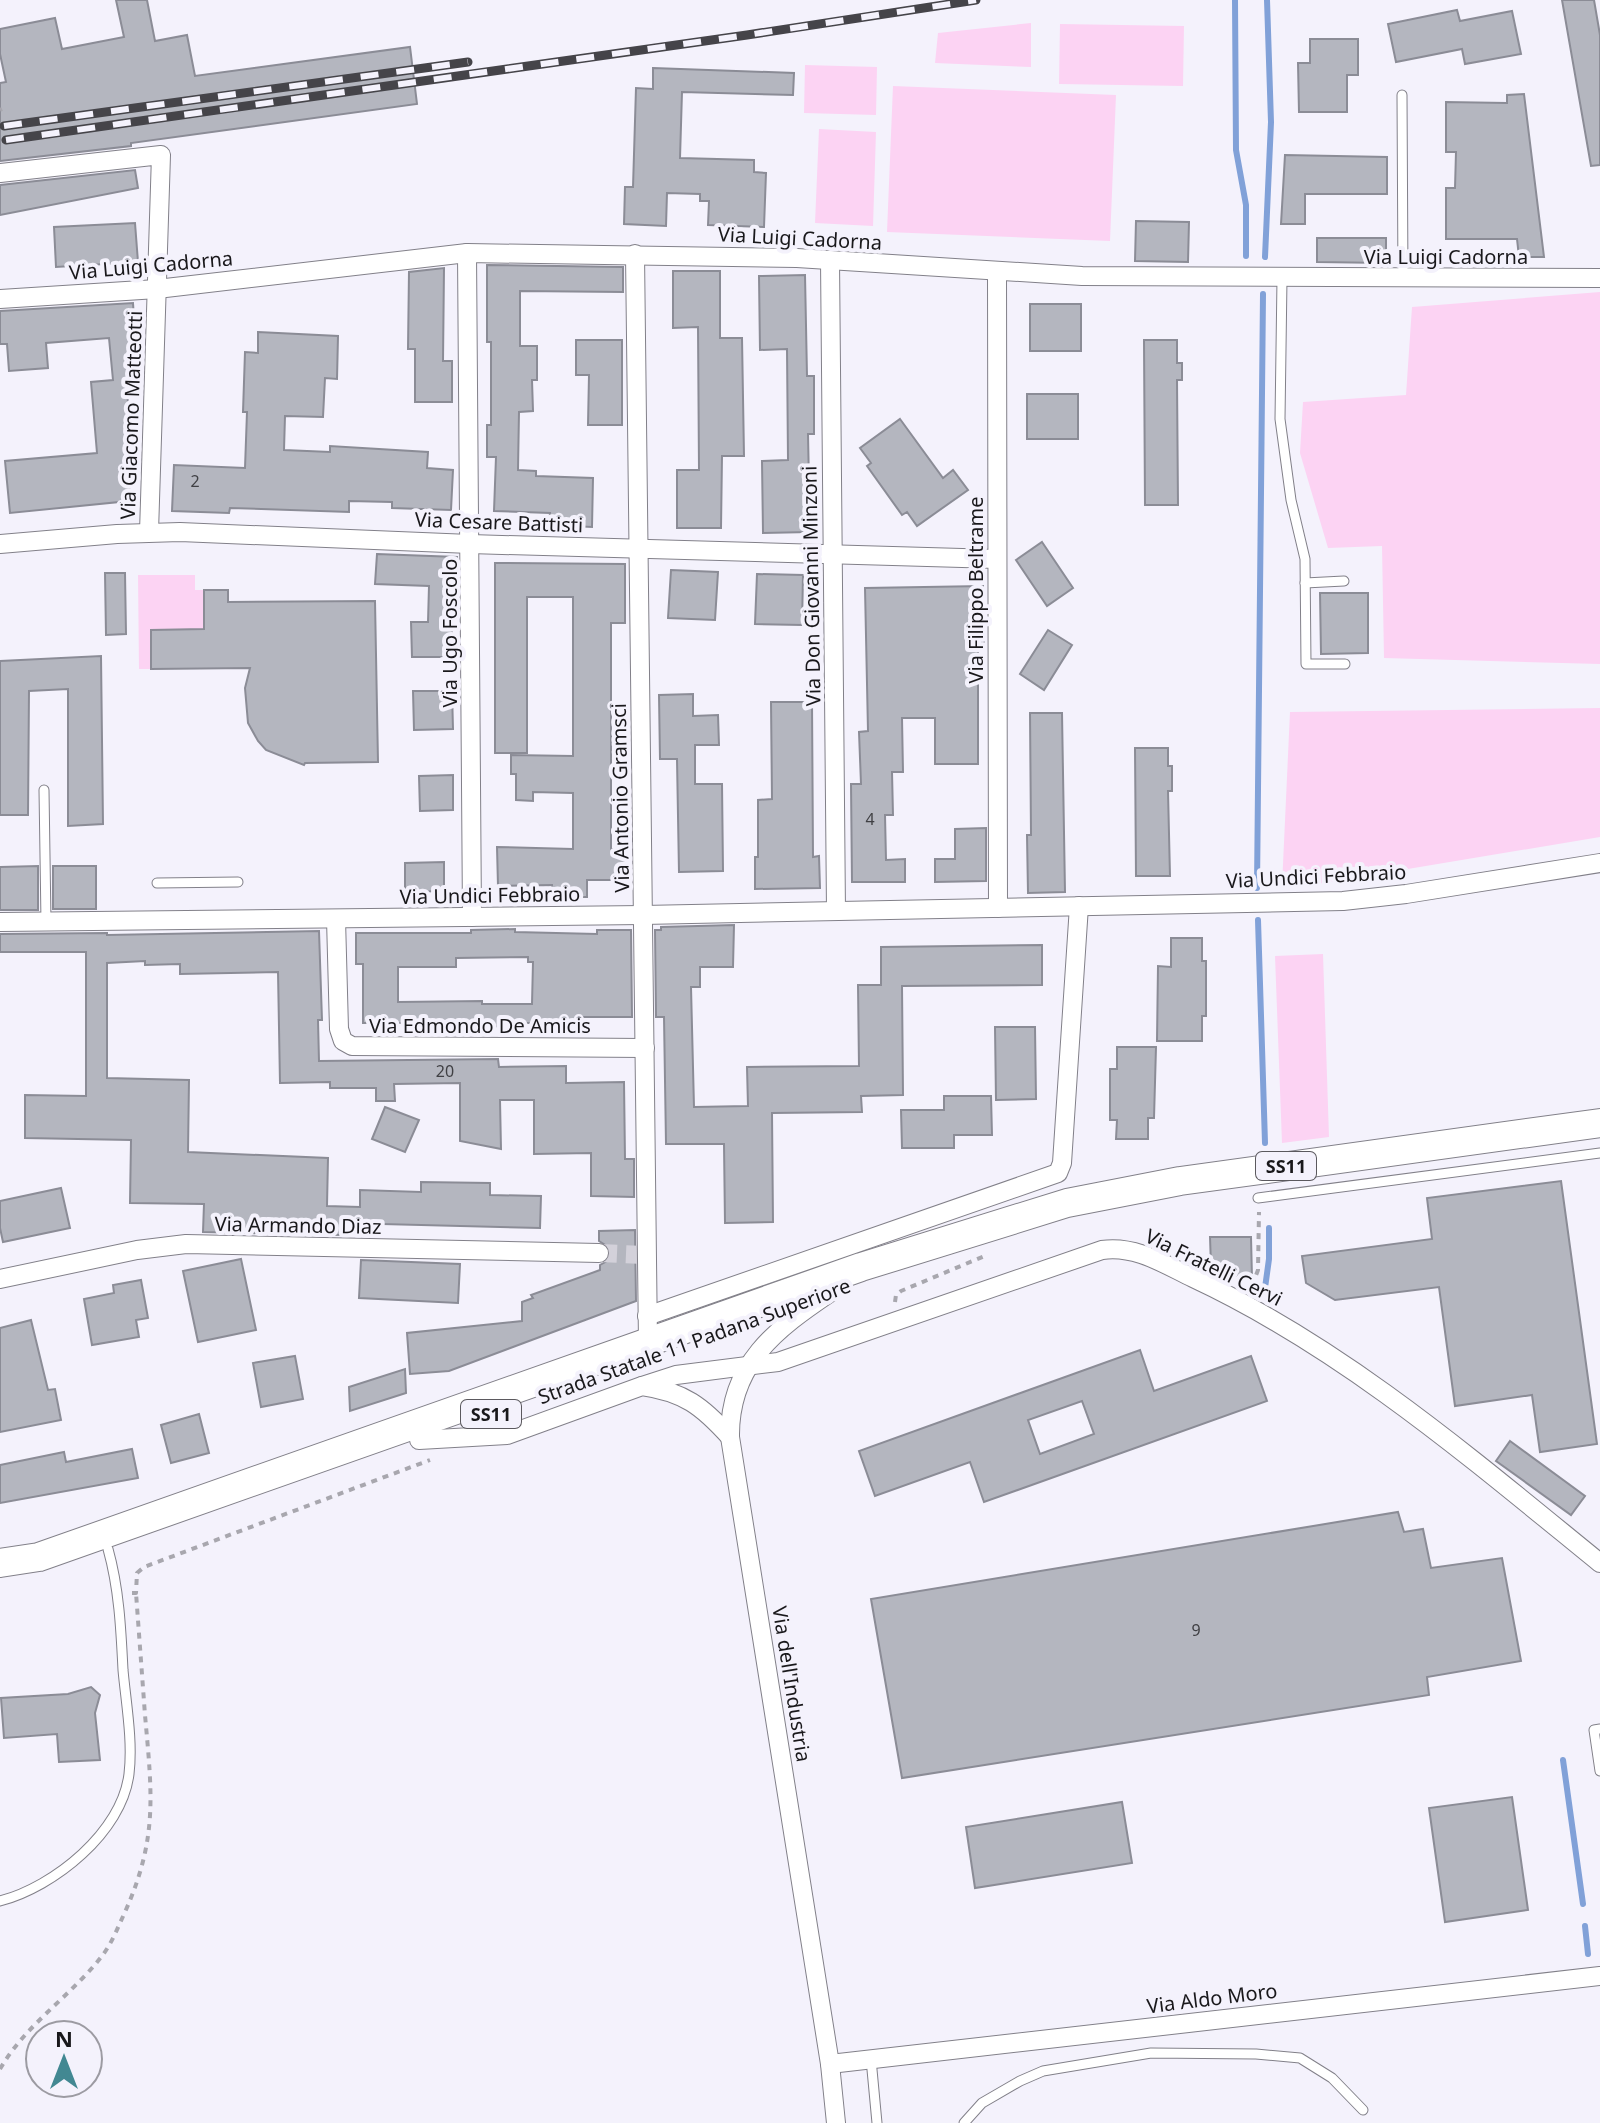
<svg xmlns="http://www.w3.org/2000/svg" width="1600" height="2123" viewBox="0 0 1600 2123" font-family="'Noto Sans',sans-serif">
	<rect width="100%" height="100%" fill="#f4f2fc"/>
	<!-- green -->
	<g fill="#fcd3f3">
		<polygon points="1031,23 1031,67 935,63 938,33"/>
		<polygon points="1060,24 1184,26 1183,86 1059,84"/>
		<polygon points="805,65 877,67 876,115 804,113"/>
		<polygon points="893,86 1116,95 1110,241 887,232"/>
		<polygon points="819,129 876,132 873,226 815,223"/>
		<polygon points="1600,292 1600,664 1384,658 1382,546 1328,548 1300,453 1303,402 1406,395 1412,307"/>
		<polygon points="138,575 195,575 195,590 204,590 204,629 151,630 151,669 139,669"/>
		<polygon points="1600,708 1600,837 1324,883 1282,886 1290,712"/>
		<polygon points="1323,954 1329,1137 1282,1143 1275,956"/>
	</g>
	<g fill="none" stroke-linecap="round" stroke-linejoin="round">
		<!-- stream -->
		<g stroke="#81a1d8" stroke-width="6">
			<polyline points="1235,0 1236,150 1246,205 1246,256"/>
			<polyline points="1265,257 1271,122 1267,0"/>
			<polyline points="1257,888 1263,294"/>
			<polyline points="1258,920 1265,1143"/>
			<polyline points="1265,1288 1269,1259 1269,1228"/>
			<polyline points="1563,1760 1583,1904"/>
			<polyline points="1585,1926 1588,1954"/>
		</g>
	</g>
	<!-- building -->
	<g fill="#b4b6bf" stroke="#8b8c96" stroke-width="2" fill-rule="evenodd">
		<polygon points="116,0 147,0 155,41 187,35 195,76 410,47 417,104 131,143 131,146 0,161 0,83 6,82 0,54 0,29 55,18 62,49 124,37"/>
		<polygon points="1562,0 1594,0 1600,35 1600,165 1591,166"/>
		<polygon points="1457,10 1460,21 1512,11 1521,54 1465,64 1462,49 1396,62 1388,24"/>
		<polygon points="1310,39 1358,39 1358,75 1347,75 1347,112 1299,112 1298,63 1310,63"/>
		<polygon points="653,68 794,73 793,95 682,92 680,158 754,160 754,172 766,173 764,227 708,225 709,201 700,201 700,194 667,193 666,226 624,224 625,187 633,187 636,88 653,89"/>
		<polygon points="1524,94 1544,257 1519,257 1517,239 1446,239 1446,188 1455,188 1456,152 1446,152 1446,102 1507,103 1507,95"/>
		<polygon points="1285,155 1387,157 1387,194 1305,194 1305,224 1281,224"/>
		<polygon points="135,170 138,188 0,215 0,185"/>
		<polygon points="1136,221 1189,222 1188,262 1135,261"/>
		<polygon points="135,223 138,262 56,267 54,227"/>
		<polygon points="1317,238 1386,238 1386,263 1317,262"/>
		<polygon points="487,265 623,267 623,292 520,291 520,346 537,346 537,380 532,380 533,411 519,412 518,470 536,471 536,476 593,478 592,527 549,525 550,513 494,511 496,457 487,457 487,425 491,425 491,342 487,342"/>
		<polygon points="444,268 443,361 452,361 452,402 415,402 415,349 408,349 409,272"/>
		<polygon points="673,271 720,271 720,338 742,338 744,456 722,456 721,528 677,528 677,470 699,470 698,327 673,328"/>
		<polygon points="805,275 807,376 814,376 814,434 808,434 810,532 763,533 762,461 788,460 787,349 760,350 759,276"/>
		<polygon points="133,303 138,379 126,380 131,437 129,501 10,513 5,461 97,453 91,382 113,380 109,338 46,343 48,368 9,371 7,344 0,344 0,311"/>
		<rect x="1030" y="304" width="51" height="47"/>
		<polygon points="258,332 338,336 337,379 325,378 323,417 285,416 284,450 330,452 330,446 428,452 427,468 453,470 451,510 392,508 392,502 349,501 349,512 230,508 229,513 172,511 174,465 245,468 247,412 243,412 245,352 258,353"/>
		<polygon points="576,340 622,340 622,425 588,425 589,375 576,375"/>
		<polygon points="1144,340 1177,340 1177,363 1182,363 1182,380 1177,380 1178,505 1145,505"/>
		<rect x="1027" y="394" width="51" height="45"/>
		<polygon points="900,419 943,478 953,470 968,490 917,526 907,512 902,515 867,466 871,463 860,448"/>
		<polygon points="1042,542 1073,588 1047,606 1016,560"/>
		<polygon points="377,554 457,557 458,616 452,616 452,657 412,657 411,622 428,622 429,586 375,584"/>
		<polygon points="495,563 625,564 625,623 611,623 611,849 627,849 626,880 587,880 587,897 552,897 552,885 498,886 497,847 573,849 573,793 533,792 533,801 516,800 516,774 511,774 511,755 573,756 573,597 527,597 527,753 495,753"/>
		<polygon points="671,570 718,572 715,620 668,618"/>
		<polygon points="105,573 125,573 126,634 106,635"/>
		<polygon points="757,574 803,575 802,625 755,624"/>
		<polygon points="983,586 984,647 978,648 978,764 935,764 935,718 902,718 903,772 892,772 893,815 885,815 886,860 905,859 905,882 852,882 851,784 861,784 859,732 868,731 865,588"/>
		<polygon points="204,590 228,590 228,602 375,601 378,762 305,763 304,765 266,750 258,741 248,723 245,688 250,668 151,669 151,630 204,629"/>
		<polygon points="1320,593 1368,593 1368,653 1321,654"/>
		<polygon points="1048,630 1072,645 1044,690 1020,674"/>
		<polygon points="101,656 103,824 68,826 68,689 29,691 28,815 0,815 0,661"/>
		<polygon points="413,691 452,691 453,729 414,730"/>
		<polygon points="693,694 693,716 718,715 719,745 695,745 695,784 722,784 723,871 679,872 677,759 660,759 659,695"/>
		<polygon points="771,702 812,702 813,857 819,856 820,888 755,889 755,857 758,857 758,800 772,799"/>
		<polygon points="1030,713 1062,713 1065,892 1028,893 1027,835 1031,835"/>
		<polygon points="1135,748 1168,748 1168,766 1172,766 1172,791 1168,791 1170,876 1136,876"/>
		<polygon points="453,775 453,810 420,811 419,776"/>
		<polygon points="986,828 986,881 935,882 935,859 955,859 955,829"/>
		<polygon points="444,862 444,891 405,892 405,863"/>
		<polygon points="38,866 38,910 0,910 0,867"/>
		<rect x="53" y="866" width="43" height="43"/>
		<polygon points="734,925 733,967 700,967 700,987 691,987 694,1107 748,1106 747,1067 859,1066 858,985 881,985 881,947 1042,945 1042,985 902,986 903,1095 861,1096 862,1112 772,1113 773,1222 725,1223 724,1144 666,1144 664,1017 656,1017 655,930 661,930 661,927"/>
		<path d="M515,929V932L597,934V930H631L632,1017H579V1023H519L518,1027L482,1026V1035L421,1034V1023H363V964H356V933H471V930ZM528,957V962H533L532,1004H482V1001L398,1002V967H456V958Z"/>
		<polygon points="319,931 322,1020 318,1020 319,1061 498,1059 499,1067 566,1066 566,1083 624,1082 625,1159 634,1159 634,1197 591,1196 591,1153 534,1154 534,1100 500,1100 501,1149 460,1141 460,1083 394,1084 395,1101 376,1101 376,1088 330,1088 330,1082 280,1083 278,972 180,974 180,964 145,965 145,961 107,963 107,1078 189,1080 188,1152 328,1158 327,1206 360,1207 360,1190 421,1192 421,1182 490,1183 490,1195 541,1196 540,1228 342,1223 341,1235 203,1232 204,1204 130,1203 131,1140 25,1138 25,1095 86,1096 86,952 0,952 0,934 107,933 107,935"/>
		<polygon points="1171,938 1202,938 1202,961 1206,961 1206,1016 1202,1016 1202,1041 1157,1041 1158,966 1171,967"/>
		<polygon points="995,1027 1035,1027 1036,1099 996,1100"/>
		<polygon points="1117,1047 1156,1047 1154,1118 1148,1118 1148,1139 1116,1139 1117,1120 1110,1120 1110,1069 1117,1069"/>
		<polygon points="944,1096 991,1096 992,1135 954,1135 954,1148 902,1148 901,1110 944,1110"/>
		<polygon points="385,1107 419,1120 405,1152 372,1139"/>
		<polygon points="1561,1181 1597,1444 1540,1452 1532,1395 1455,1406 1439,1287 1335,1300 1306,1283 1302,1256 1432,1239 1427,1198"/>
		<polygon points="61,1188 70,1228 3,1242 0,1228 0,1201"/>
		<polygon points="635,1230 636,1301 449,1371 410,1374 407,1333 522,1321 522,1302 533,1298 531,1295 600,1270 600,1265 609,1260 610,1248 599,1241 599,1231"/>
		<polygon points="1210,1237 1251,1237 1252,1278 1231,1275 1231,1266 1211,1266"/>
		<polygon points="241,1259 256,1330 198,1342 183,1271"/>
		<polygon points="361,1260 460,1264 458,1303 359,1298"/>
		<polygon points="141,1280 148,1318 136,1320 139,1337 92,1345 84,1299 114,1293 113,1285"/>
		<polygon points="31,1320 48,1390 55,1389 61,1420 0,1432 0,1328"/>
		<path d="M1140,1350L1154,1391L1251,1356L1267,1401L984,1502L970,1462L875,1496L859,1451ZM1082,1401L1094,1434L1040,1454L1028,1420Z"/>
		<polygon points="295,1356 303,1399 261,1407 253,1363"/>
		<polygon points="405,1369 406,1393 350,1411 349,1387"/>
		<polygon points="199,1414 209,1453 171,1463 161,1425"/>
		<polygon points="1510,1441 1585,1496 1571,1515 1496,1461"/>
		<polygon points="132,1449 138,1478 0,1503 0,1465 64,1452 66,1462"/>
		<polygon points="1398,1512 1404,1532 1423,1529 1431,1568 1502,1558 1521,1661 1427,1677 1429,1695 902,1778 871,1599"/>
		<polygon points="91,1687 100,1695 95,1713 100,1760 59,1762 57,1734 4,1738 1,1698 68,1694"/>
		<polygon points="1512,1797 1528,1910 1445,1922 1429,1808"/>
		<polygon points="1122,1802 1132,1863 975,1888 966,1827"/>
	</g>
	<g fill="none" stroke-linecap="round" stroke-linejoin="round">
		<!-- street-tunnel -->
		<polyline stroke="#d3d1da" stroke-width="18" stroke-dasharray="18 9" stroke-linecap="butt" points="599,1253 644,1255"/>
		<defs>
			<g id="lane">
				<polyline points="1402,95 1403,279"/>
				<polyline points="1282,279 1280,419 1291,500 1305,559 1306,664 1345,664"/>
				<polyline points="1305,583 1344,581"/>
				<polyline points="44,790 46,922"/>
				<polyline points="157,883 238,882"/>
				<polyline points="1258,1198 1600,1153"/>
				<polyline points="1600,1729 1594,1730 1600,1771"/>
				<path d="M0,1901C54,1887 122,1832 129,1774C133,1741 126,1703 123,1670C121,1629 119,1588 108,1549"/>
				<polyline points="871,2059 877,2123"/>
				<polyline points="964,2123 982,2103 1020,2081 1043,2071 1151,2053 1256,2054 1300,2058 1332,2078 1363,2110"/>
			</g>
			<g id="street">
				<polyline points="0,173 161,155 149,532"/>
				<polyline points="467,253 472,917"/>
				<polyline points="635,254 648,1343"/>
				<polyline points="830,260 836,911"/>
				<polyline points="997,272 998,908"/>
				<polyline points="0,299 157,289 467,253 797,258 1082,276 1600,278"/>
				<polyline points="0,544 117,534 180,532 470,544 997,559"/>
				<polyline points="336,919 339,1029 343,1041 352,1046 645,1048"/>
				<polyline points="0,922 643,915 1343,901 1406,894 1600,863"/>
				<polyline points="0,1279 137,1250 186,1244 599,1253"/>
				<path d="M831,1292C776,1329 729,1364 730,1437L830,2064L836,2123"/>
				<polyline points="647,1316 1058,1173 1062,1163 1079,906"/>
				<path d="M642,1386L676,1375L778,1362L1102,1250C1135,1245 1164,1264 1193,1278C1343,1348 1472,1459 1600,1563"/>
				<path d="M419,1440L507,1435L642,1386C684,1392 702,1406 730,1437"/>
				<polyline points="830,2064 1600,1976"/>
			</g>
			<polyline id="primary" points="0,1563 39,1557 861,1267 1067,1203 1180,1181 1600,1123"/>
		</defs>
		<!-- lane casing -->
		<use href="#lane" stroke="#828089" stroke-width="11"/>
		<!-- street casing -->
		<use href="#street" stroke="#828089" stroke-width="20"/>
		<!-- primary casing -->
		<use href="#primary" stroke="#828089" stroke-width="30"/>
		<!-- path -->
		<g stroke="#a8a7ae" stroke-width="4" stroke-dasharray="6 6" stroke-linecap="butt">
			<polyline points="0,110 2,109"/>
			<polyline points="1252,1286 1258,1270 1259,1212"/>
			<polyline points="895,1302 896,1295 901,1291 987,1255"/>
			<polyline points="132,1593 136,1593 137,1573 144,1567 430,1460"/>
			<path d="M0,2069C26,2024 71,1996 102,1956C112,1943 118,1927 125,1912C158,1838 152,1794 145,1715C142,1674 139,1634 136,1593"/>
		</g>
		<!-- lane -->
		<use href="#lane" stroke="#fff" stroke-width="9"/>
		<!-- street -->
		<use href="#street" stroke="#fff" stroke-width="18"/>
		<!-- primary -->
		<use href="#primary" stroke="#fff" stroke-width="28"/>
		<defs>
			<g id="rail">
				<polyline points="4,126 468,62"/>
				<polyline points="6,140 747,35 976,0"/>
			</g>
		</defs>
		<!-- rail casing -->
		<use href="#rail" stroke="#454449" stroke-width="9"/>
		<!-- rail -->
		<use href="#rail" stroke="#f4f2fc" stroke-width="6" stroke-dasharray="18" stroke-linecap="butt"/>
	</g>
	<g text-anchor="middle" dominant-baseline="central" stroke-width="8" stroke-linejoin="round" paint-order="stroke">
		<!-- number labels -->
		<g font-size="16" fill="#404044">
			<text x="195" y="481">2</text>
			<text x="870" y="819">4</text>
			<text x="445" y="1071">20</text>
			<text x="1196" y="1630">9</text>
		</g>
		<!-- shield labels -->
		<g fill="#f4f2fc" stroke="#5b595e" stroke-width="2">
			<rect x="1256" y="1152" width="60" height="28" rx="6"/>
			<rect x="461" y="1400" width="60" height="28" rx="6"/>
		</g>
		<g font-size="18" font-weight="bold" fill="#19181b">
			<text x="1286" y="1166">SS11</text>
			<text x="491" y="1414">SS11</text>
		</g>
		<!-- street labels -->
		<g font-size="20" fill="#19181b" stroke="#f4f2fc">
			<text transform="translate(800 238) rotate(3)">Via Luigi Cadorna</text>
			<text x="1446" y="256">Via Luigi Cadorna</text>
			<text transform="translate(151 265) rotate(-5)">Via Luigi Cadorna</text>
			<text transform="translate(131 415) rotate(-88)">Via Giacomo Matteotti</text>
			<text transform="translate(499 522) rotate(2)">Via Cesare Battisti</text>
			<text transform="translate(811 586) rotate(-91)">Via Don Giovanni Minzoni</text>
			<text transform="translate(975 590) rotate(-90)">Via Filippo Beltrame</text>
			<text transform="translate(449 633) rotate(-90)">Via Ugo Foscolo</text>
			<text transform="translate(620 798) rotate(-91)">Via Antonio Gramsci</text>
			<text transform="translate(1316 876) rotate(-3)">Via Undici Febbraio</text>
			<text transform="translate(490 895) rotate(-1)">Via Undici Febbraio</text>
			<text x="480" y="1025">Via Edmondo De Amicis</text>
			<text transform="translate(298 1225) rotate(1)">Via Armando Diaz</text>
			<text transform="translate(1214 1267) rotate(26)">Via Fratelli Cervi</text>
			<text transform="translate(694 1341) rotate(-20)">Strada Statale 11 Padana Superiore</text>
			<text transform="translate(792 1684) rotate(81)">Via dell'Industria</text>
			<text transform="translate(1212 1998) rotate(-7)">Via Aldo Moro</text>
		</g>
	</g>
	<!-- north arrow -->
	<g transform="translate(64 2059)"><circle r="38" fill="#f4f2fc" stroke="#9c9ba2" stroke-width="2"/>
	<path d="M0-6L14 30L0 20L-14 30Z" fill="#428892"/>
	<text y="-12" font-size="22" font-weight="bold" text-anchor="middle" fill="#19181b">N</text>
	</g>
</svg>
